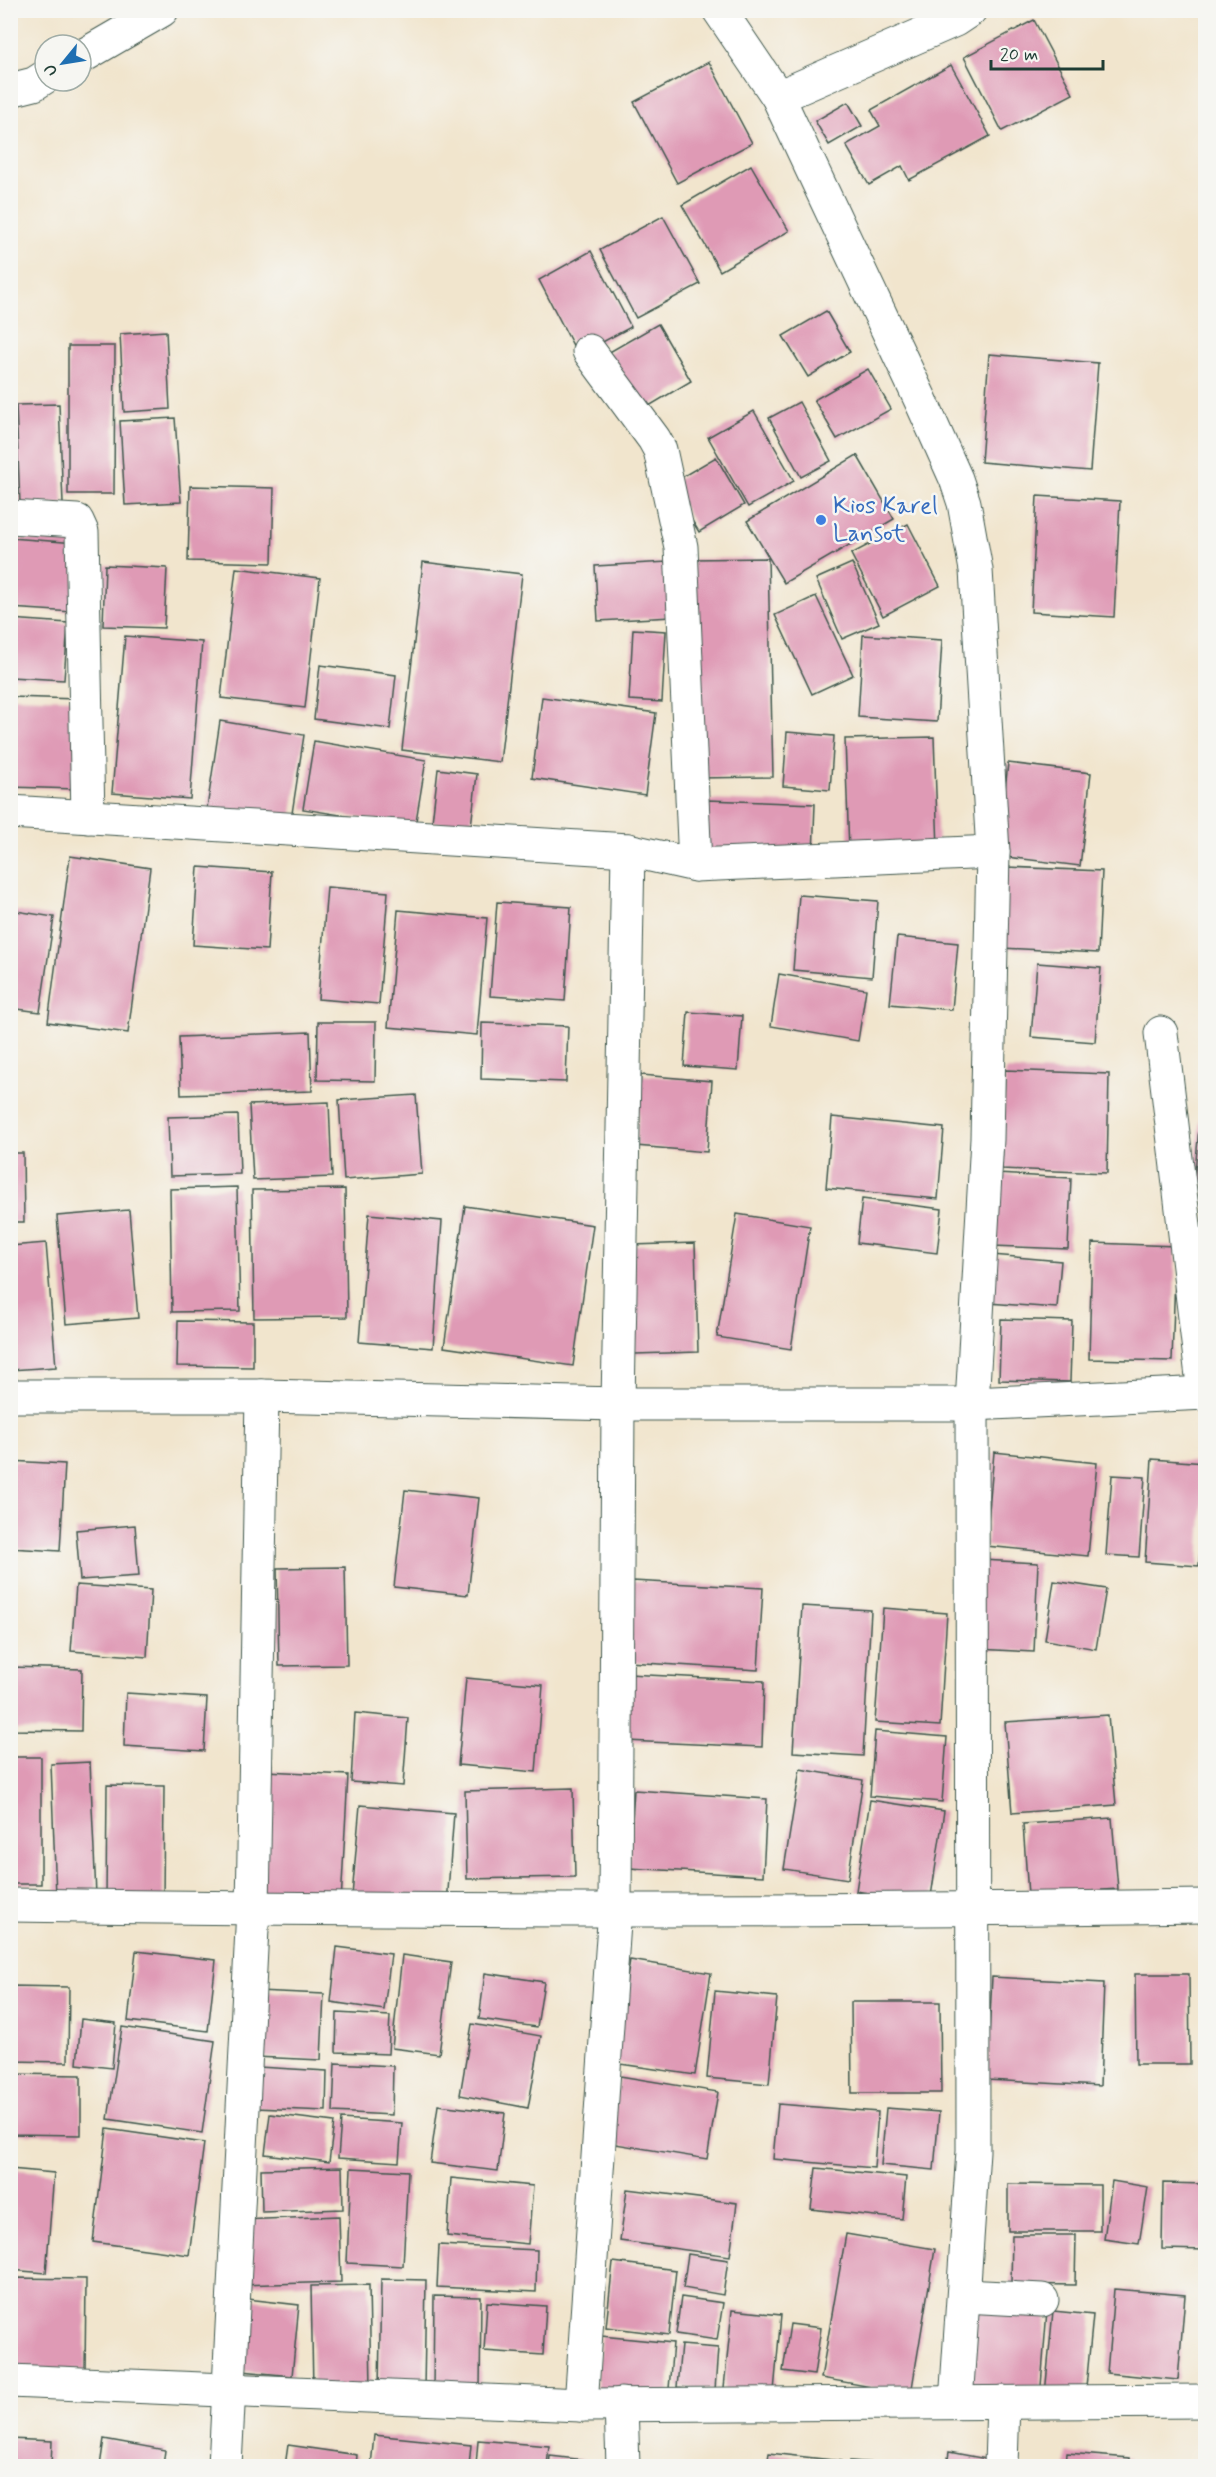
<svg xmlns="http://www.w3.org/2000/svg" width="1216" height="2477" viewBox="0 0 1216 2477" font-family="Mynerve,sans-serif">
	<rect width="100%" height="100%" fill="#f6f6f2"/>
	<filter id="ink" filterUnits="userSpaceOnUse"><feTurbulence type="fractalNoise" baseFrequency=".0167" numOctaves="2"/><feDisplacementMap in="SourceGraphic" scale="12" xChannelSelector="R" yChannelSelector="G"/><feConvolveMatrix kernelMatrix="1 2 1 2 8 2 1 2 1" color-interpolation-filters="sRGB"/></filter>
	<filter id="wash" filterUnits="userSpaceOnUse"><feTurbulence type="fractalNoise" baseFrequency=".008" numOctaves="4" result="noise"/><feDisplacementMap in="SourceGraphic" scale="24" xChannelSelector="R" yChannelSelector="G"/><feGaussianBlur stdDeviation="1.35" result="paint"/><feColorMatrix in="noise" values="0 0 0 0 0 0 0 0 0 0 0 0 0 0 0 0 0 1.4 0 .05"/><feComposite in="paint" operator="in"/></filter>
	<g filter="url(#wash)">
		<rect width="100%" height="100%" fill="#f1e5cd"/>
		<g id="blocks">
			<!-- building -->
			<g fill="#df9ab5">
				<polygon points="1034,20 1073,94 1002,131 964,57"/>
				<polygon points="709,62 752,143 677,183 634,102"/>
				<polygon points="951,65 990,136 909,180 902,166 869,185 846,145 880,126 871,110"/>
				<polygon points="848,102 862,126 829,145 815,121"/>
				<polygon points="751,165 789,231 720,271 682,205"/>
				<polygon points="663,216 700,284 636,318 600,250"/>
				<polygon points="591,251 631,327 578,355 539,280"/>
				<polygon points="826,311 850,352 808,377 783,336"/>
				<polygon points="658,324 691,381 639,412 606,354"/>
				<polygon points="166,331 170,409 124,412 120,334"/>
				<polygon points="68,346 115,346 114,494 68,494"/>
				<polygon points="989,354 1098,363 1090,471 981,462"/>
				<polygon points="868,369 891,409 837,439 814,400"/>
				<polygon points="799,402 831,461 801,477 769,418"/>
				<polygon points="59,404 63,504 20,505 16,405"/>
				<polygon points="754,411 794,481 748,507 708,437"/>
				<polygon points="175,418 181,502 125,505 120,421"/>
				<polygon points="857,455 894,519 784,583 747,521"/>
				<polygon points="716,457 744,505 699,532 670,484"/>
				<polygon points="190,486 274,488 272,563 188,561"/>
				<polygon points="1037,496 1120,501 1114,617 1031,612"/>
				<polygon points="908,524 940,586 883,616 851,554"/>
				<polygon points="10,538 77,543 73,612 10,608"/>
				<polygon points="768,558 773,777 697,778 692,559"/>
				<polygon points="423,562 522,574 500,762 402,750"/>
				<polygon points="668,562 672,617 598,621 595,566"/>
				<polygon points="852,563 879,623 842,639 816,579"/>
				<polygon points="105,565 167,568 164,628 103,626"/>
				<polygon points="236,568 320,578 305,708 221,698"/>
				<polygon points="816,596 853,675 812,694 775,615"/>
				<polygon points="10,619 68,623 64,680 10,677"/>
				<polygon points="633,629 666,631 662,702 629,700"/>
				<polygon points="863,635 942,640 937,722 858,717"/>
				<polygon points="125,636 202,642 190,799 112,793"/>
				<polygon points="320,665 396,675 390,729 314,719"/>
				<polygon points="10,697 78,699 76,789 10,787"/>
				<polygon points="542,697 656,713 645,795 532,778"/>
				<polygon points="220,721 304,735 291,820 207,808"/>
				<polygon points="787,732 834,736 830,790 783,786"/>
				<polygon points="934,737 938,849 849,851 845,739"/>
				<polygon points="314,741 426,760 415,827 303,809"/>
				<polygon points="1008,763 1091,773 1080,866 998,856"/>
				<polygon points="438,769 477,774 471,827 432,822"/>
				<polygon points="707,800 815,804 813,855 706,851"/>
				<polygon points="70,856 150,868 128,1033 48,1022"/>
				<polygon points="198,867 272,872 267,950 193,945"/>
				<polygon points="1006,867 1102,871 1098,953 1002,948"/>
				<polygon points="327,887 388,892 379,1004 318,999"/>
				<polygon points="799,895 878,901 872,977 793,970"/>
				<polygon points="497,902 571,907 565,1001 490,996"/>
				<polygon points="10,910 54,917 40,1012 10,1008"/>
				<polygon points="398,910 487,918 477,1035 388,1027"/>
				<polygon points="897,937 958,943 952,1010 890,1004"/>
				<polygon points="1037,963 1101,968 1095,1042 1031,1037"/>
				<polygon points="779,974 866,989 858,1041 771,1026"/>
				<polygon points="688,1012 742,1016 738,1070 684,1066"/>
				<polygon points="318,1022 376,1022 375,1081 317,1080"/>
				<polygon points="482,1023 568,1026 566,1082 481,1079"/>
				<polygon points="310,1032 312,1091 181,1095 179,1037"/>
				<polygon points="1005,1070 1109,1074 1107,1173 1002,1169"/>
				<polygon points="1204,1074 1206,1074 1206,1183 1194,1182"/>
				<polygon points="641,1075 712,1081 707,1152 636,1146"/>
				<polygon points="416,1095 422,1174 344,1180 339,1100"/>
				<polygon points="329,1102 332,1177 253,1180 249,1105"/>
				<polygon points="238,1115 240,1174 170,1176 168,1117"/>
				<polygon points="832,1117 944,1128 938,1199 826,1188"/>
				<polygon points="10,1153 23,1153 24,1222 10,1222"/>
				<polygon points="996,1174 1071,1178 1068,1249 993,1246"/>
				<polygon points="237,1187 240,1311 172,1312 170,1189"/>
				<polygon points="345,1189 347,1317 254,1318 252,1190"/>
				<polygon points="862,1199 942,1209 937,1253 857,1243"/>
				<polygon points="465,1206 593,1225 573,1366 444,1347"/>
				<polygon points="129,1210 138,1318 66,1324 57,1216"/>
				<polygon points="369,1214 442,1221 433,1348 359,1342"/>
				<polygon points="737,1214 810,1226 791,1349 717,1337"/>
				<polygon points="46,1243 56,1367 10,1370 10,1246"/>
				<polygon points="695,1243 698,1352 635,1354 632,1245"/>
				<polygon points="1092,1243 1176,1246 1172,1361 1089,1359"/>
				<polygon points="992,1255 1061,1261 1057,1308 989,1303"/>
				<polygon points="1001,1319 1072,1321 1070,1382 999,1380"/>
				<polygon points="178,1321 253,1322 253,1367 177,1366"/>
				<polygon points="994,1452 1097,1463 1088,1556 986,1546"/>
				<polygon points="1152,1459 1205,1463 1199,1566 1145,1562"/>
				<polygon points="10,1461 65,1464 60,1551 10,1548"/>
				<polygon points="1112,1475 1145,1477 1139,1557 1106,1555"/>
				<polygon points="405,1490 479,1498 468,1595 394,1587"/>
				<polygon points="135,1525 139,1576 80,1580 76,1530"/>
				<polygon points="981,1560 1038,1563 1034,1652 977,1649"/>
				<polygon points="345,1567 347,1665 279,1666 277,1568"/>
				<polygon points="632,1581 763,1588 758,1670 628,1662"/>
				<polygon points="1054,1581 1106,1589 1096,1649 1045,1640"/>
				<polygon points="76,1585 151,1590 147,1657 71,1651"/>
				<polygon points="802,1606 871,1610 863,1756 793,1752"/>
				<polygon points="883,1608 947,1613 940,1726 875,1722"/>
				<polygon points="10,1667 82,1669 81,1731 10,1730"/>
				<polygon points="628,1674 764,1681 762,1747 626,1741"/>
				<polygon points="466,1678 543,1685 536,1772 458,1765"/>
				<polygon points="126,1693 207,1698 204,1751 124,1746"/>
				<polygon points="355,1713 408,1718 403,1786 351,1782"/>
				<polygon points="1108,1715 1116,1805 1012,1813 1005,1722"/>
				<polygon points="875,1731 947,1737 942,1802 870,1796"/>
				<rect x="10" y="1757" width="31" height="127"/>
				<polygon points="90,1762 96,1895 56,1896 51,1764"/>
				<polygon points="800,1769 863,1780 848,1879 784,1869"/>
				<polygon points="266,1771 348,1775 341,1903 259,1898"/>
				<polygon points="107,1785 164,1786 163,1902 106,1901"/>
				<polygon points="573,1788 575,1877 467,1879 465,1791"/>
				<polygon points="634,1790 767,1799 763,1876 629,1868"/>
				<polygon points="870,1800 944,1811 930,1903 856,1891"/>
				<polygon points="360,1805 454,1813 447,1904 352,1896"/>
				<polygon points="1112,1818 1118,1889 1028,1895 1023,1824"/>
				<polygon points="337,1947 391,1954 384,2010 331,2002"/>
				<polygon points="136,1951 216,1960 208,2031 128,2021"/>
				<polygon points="402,1955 451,1962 439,2054 392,2048"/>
				<polygon points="630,1960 711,1973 695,2075 614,2063"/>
				<polygon points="485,1973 544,1982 537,2027 479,2019"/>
				<polygon points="1135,1974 1189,1974 1190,2064 1136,2064"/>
				<polygon points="992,1977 1104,1983 1100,2086 987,2080"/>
				<polygon points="10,1986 69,1987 68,2062 10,2061"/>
				<polygon points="257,1991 324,1994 321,2060 255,2057"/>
				<polygon points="715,1991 777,1997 769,2084 707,2078"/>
				<polygon points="851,2002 940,2002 941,2093 852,2093"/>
				<polygon points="337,2013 390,2016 388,2054 336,2052"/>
				<polygon points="81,2019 116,2023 112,2068 77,2064"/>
				<polygon points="472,2024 541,2036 528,2108 460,2095"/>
				<polygon points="122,2027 215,2041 202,2133 108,2119"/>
				<polygon points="335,2063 393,2066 392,2115 333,2112"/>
				<polygon points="258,2067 327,2071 326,2111 256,2108"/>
				<polygon points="10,2074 81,2075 81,2135 10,2134"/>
				<polygon points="620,2076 718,2092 707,2159 609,2143"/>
				<polygon points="778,2104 878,2112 874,2168 773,2159"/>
				<polygon points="438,2105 505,2113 498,2171 430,2163"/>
				<polygon points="886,2108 939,2112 934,2170 881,2165"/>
				<polygon points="270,2114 334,2122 329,2162 265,2154"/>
				<polygon points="341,2119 402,2123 399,2162 338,2158"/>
				<polygon points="107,2129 204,2143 189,2255 93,2242"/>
				<polygon points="342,2167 343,2209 262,2212 261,2169"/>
				<polygon points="351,2168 408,2171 403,2266 347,2263"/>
				<polygon points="816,2168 906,2177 902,2219 811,2209"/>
				<polygon points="10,2169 54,2173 46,2273 10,2270"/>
				<polygon points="451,2178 533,2186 528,2244 447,2236"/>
				<polygon points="1112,2181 1148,2187 1139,2244 1104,2239"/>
				<polygon points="1163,2183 1206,2184 1206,2250 1162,2249"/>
				<polygon points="1008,2184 1100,2185 1100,2231 1008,2231"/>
				<polygon points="627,2189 737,2203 730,2256 620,2241"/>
				<polygon points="339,2216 341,2282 241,2285 239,2220"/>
				<polygon points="846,2234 935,2249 911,2394 821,2378"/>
				<polygon points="1012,2235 1076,2235 1075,2285 1011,2284"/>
				<polygon points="439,2245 537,2250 536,2292 437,2287"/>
				<polygon points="688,2254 728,2260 723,2295 683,2288"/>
				<polygon points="613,2262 676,2270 669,2335 606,2327"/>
				<polygon points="10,2278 86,2279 85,2371 10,2370"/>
				<polygon points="381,2279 426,2280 424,2389 379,2388"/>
				<polygon points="369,2285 371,2388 313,2389 311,2286"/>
				<polygon points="1114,2289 1185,2295 1178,2380 1107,2373"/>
				<polygon points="434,2296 481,2297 480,2392 433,2391"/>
				<polygon points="681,2297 723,2303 717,2340 676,2334"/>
				<polygon points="239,2298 299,2305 292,2376 232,2370"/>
				<polygon points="487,2302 546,2306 543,2355 484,2351"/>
				<polygon points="975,2304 1047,2310 1040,2399 969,2393"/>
				<polygon points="732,2310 781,2315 773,2402 723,2397"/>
				<polygon points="1053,2311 1093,2315 1085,2398 1045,2394"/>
				<polygon points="790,2324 821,2328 814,2375 783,2371"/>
				<polygon points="601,2336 673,2343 668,2400 596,2393"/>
				<polygon points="681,2345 718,2348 715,2390 677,2387"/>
				<polygon points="374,2435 471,2445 469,2466 371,2466"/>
				<polygon points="10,2439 52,2441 51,2466 10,2466"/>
				<polygon points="104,2439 165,2450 163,2466 100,2466"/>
				<polygon points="478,2440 549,2446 547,2466 476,2466"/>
				<polygon points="288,2445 357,2455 356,2466 285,2466"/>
				<polygon points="949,2452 992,2460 991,2466 947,2466"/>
				<polygon points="769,2453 841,2461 841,2466 767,2466"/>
				<polygon points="1067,2453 1130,2458 1130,2466 1066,2466"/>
				<polygon points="550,2456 611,2463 610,2466 549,2466"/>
				<polygon points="850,2461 903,2465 903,2466 850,2466"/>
			</g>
		</g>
	</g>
	<g filter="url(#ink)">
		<use href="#blocks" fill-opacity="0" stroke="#3e564b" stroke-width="1.5"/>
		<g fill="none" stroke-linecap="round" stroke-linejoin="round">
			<defs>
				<g id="minor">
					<polyline points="719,10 778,97 921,401 956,479 964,503 976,570 993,852 987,1139 972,1404 973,2151 956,2402"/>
					<polyline points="81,57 162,10"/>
					<polyline points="10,90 34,84 45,77"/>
					<polyline points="778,97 955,20 970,10"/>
					<polyline points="589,351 654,439 660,450 681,547 695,865"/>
					<polyline points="10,517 77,521 82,532 88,817"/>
					<polyline points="10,812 628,850 695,865 993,852"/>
					<polyline points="1161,1033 1204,1393"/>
					<path d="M10,1905C409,1911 807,1912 1206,1906"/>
					<polyline points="964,2296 1042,2300"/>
					<polyline points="10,2381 581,2405 1206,2401"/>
					<polyline points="621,2404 623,2466"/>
					<polyline points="581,2405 615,1908 618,1404 628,850"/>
					<polyline points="225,2466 253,1909 262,1396"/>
					<polyline points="1001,2466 1003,2402"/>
				</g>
				<polyline id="trunk" points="10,1396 262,1396 618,1404 972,1404 1206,1393"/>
			</defs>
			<!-- minor casing -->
			<use href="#minor" stroke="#3e564b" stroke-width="35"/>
			<!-- trunk casing -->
			<use href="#trunk" stroke="#3e564b" stroke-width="35"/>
			<!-- minor -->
			<use href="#minor" stroke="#fff" stroke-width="33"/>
			<!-- trunk -->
			<use href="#trunk" stroke="#fff" stroke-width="33"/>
		</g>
	</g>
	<!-- markers -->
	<circle fill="#3f7fe0" stroke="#f6f6f2" stroke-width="2" cx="821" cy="520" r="6"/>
	<g text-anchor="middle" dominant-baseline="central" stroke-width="5" stroke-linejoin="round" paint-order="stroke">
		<!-- shop labels -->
		<g font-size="24" fill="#366cbe" stroke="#f6f6f2" text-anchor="start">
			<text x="833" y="506">Kios Karel<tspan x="833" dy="28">Lansot</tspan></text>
		</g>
	</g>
	<!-- margin -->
	<rect width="1216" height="2477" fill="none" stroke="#f6f6f2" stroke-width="36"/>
	<!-- north arrow -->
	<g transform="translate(63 63) rotate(240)"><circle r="28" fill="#f6f6f2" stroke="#a0aca6" stroke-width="1.5"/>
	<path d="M0-4.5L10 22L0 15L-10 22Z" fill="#1f6fb2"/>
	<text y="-9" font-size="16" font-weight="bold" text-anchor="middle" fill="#1f3d34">U</text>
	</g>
	<!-- scale -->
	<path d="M991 60v9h112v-9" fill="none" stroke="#1f3d34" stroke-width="3"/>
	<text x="1000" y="60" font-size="18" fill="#1f3d34" stroke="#f6f6f2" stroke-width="4.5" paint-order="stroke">20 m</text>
</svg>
